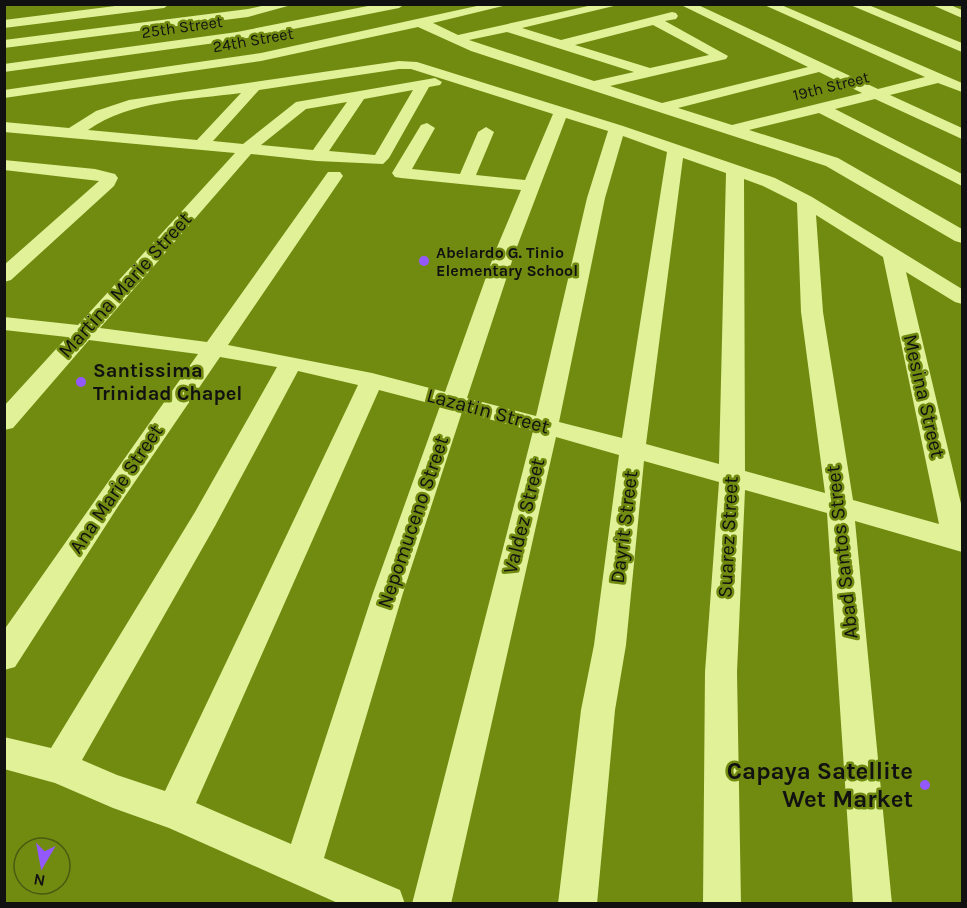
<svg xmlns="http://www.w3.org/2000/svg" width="967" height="908" viewBox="0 0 967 908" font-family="Karla,sans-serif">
	<rect width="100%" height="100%" fill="#718b11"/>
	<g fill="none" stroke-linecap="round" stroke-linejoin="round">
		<!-- minor -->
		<g fill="#e0f198" fill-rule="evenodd">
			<polygon points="131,4 170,4 164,8 4,28 4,20"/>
			<polygon points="270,4 295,4 248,17 4,48 4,40 248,9"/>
			<polygon points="378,4 405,4 399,8 237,40 4,72 4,64 237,32"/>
			<path d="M486,4H511L433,23L458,35L597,4H622L522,28L561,40L672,12L676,13L678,16L676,19L665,21L728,56L726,59L610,86L662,103L808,67L679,4H696L878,89L925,77L762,4H779L962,83V92L938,83L890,95L962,128V139L875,99L835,109L962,174V186L819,113L749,130L838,158L962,229V243L955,241L826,166L471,51L418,27L261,61L4,98V90L261,53ZM653,25L709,55L650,68L575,45ZM507,32L634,72L594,81L469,40ZM819,72L862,93L732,125L678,108Z"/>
			<polygon points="848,4 866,4 962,43 962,52"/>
			<polygon points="930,4 948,4 962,10 962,18"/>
			<path d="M399,61L417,62L623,126L775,178L812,197L962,289V304L955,302L906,272L962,508V552L855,521L892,904H853L827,513L745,490L737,672L741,904H703L705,672L719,482L644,461L626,645L615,710L597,904H558L581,710L594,645L619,455L556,437L451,904H412L533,431L462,412L403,593L324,858L400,890L405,904H340L169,828L113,808L55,783L4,769V737L51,748L195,512L277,367L220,357L119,505L15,667L4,670V630L198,354L89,340L13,428L4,430V406L67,337L4,330V317L78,325L235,153L4,132V122L69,128L96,111L129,100ZM399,69H411L553,114L525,180L476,175L494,132L486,127L478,132L460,174L412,169L435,128L427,123L421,125L392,173L395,177L401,178L521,190L495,252L445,392L372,373L228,345L343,176L340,172H328L207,342L100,328L251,154L317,161L383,164L389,158L429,87L440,85L442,82L435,78L296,102L243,144L213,141L259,90ZM413,90L375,155L329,151L364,99ZM241,93L197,140L88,130C131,100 190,100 241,93ZM347,102L313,150L261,145L306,109ZM566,118L608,131L587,198L536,416L467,398L515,252ZM623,136L667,152L622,438L559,422L605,198ZM683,158L726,173L719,464L646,444ZM744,179L763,186L797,203L801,312L825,493L745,471ZM816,215L883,257L939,524L853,500L823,312ZM298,371L358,385L165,791L117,775L82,760L215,526ZM379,390L440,406L373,593L291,844L196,803Z"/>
			<polygon points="4,160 95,169 115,174 118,178 114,186 11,280 4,282 4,265 99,181 4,170"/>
		</g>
	</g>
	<!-- markers -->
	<g fill="#9458ff" stroke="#718b11" stroke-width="2">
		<circle cx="424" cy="261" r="6"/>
		<circle cx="81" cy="382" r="6"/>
		<circle cx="925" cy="785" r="6"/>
	</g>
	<g text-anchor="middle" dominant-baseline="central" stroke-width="5" stroke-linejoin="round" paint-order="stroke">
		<!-- far-street labels -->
		<g font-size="16" fill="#111" stroke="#718b11">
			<text transform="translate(182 27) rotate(-8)">25th Street</text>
			<text transform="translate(253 40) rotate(-10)">24th Street</text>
			<text transform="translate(831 86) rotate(-14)">19th Street</text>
		</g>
		<!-- far-poi labels -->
		<g font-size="16" font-weight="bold" fill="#111" stroke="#718b11" text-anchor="start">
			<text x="436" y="252">Abelardo G. Tinio<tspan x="436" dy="18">Elementary School</tspan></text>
		</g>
		<!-- street labels -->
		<g font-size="20" fill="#111" stroke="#718b11">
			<text transform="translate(125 285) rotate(-48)">Martina Marie Street</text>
			<text transform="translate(924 396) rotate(77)">Mesina Street</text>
			<text transform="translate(488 411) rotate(15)">Lazatin Street</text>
			<text transform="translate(116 489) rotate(-56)">Ana Marie Street</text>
			<text transform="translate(524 516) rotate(-76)">Valdez Street</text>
			<text transform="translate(413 522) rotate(-71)">Nepomuceno Street</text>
			<text transform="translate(624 527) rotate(-83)">Dayrit Street</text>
			<text transform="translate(728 537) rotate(-87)">Suarez Street</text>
			<text transform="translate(842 552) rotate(-96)">Abad Santos Street</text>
		</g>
		<!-- poi labels -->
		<g font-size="20" font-weight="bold" fill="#111" stroke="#718b11" text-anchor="start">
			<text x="93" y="370">Santissima<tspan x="93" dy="23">Trinidad Chapel</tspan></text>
		</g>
		<!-- near-poi labels -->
		<g font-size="24" font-weight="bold" fill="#111" stroke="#718b11" text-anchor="end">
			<text x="913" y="771">Capaya Satellite<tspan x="913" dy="28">Wet Market</tspan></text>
		</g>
	</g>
	<!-- border -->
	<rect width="967" height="908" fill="none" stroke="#111111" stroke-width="12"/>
	<!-- north arrow -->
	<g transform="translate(42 866) rotate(190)"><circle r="28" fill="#718b11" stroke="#4b5a11" stroke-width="1.5"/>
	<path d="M0-4.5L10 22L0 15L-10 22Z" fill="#9458ff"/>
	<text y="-9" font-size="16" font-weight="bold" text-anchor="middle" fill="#111111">N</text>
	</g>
</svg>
